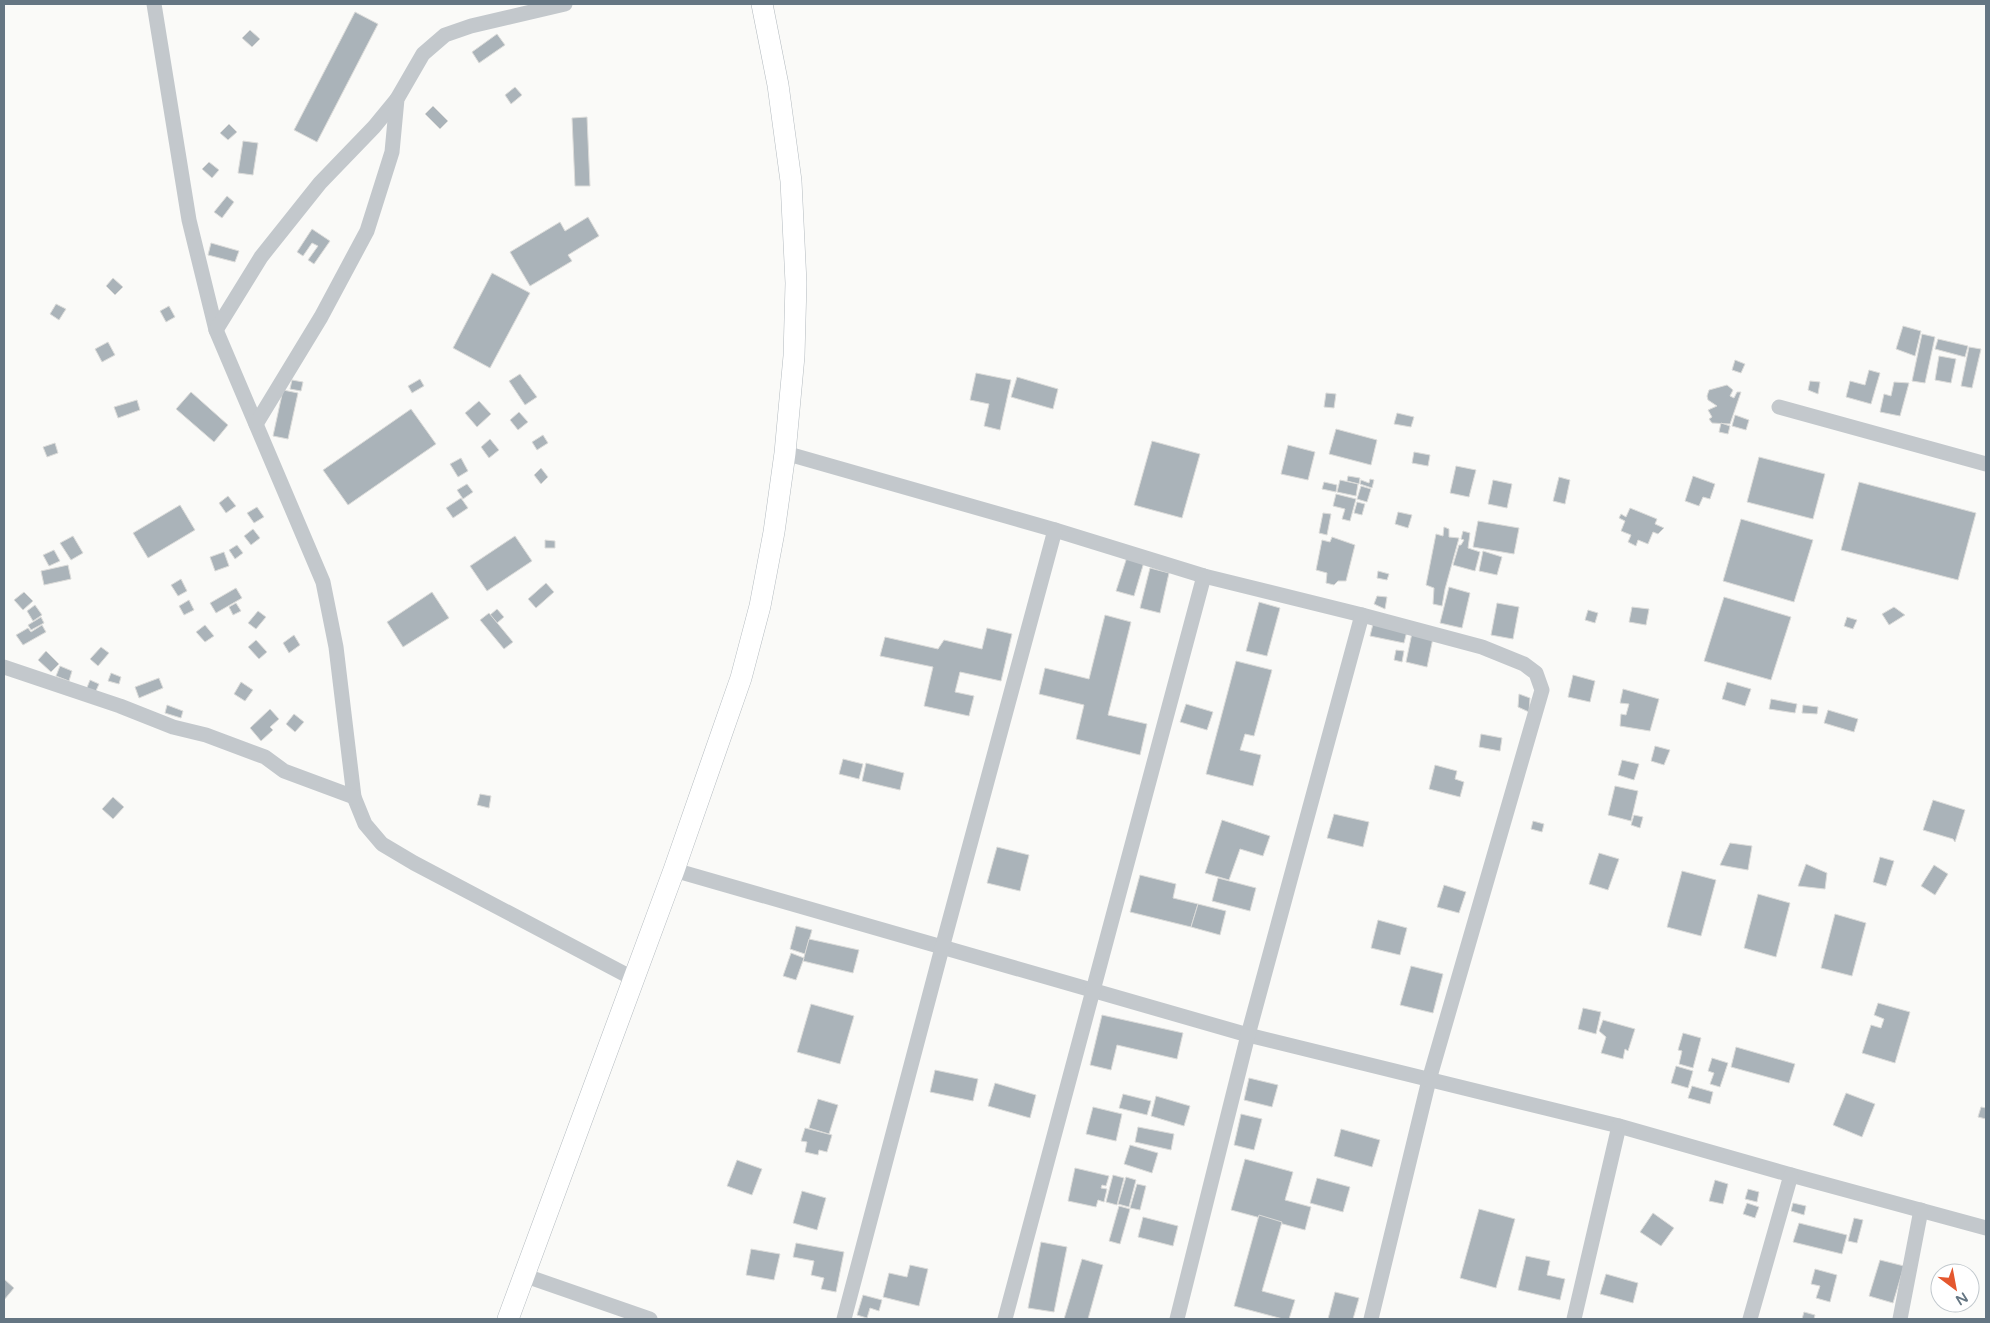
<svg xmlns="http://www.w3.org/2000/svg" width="1990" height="1323" viewBox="0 0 1990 1323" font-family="'Varela Round',sans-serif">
	<rect width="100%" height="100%" fill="#fafaf8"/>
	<!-- building -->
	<g fill="#aab3b9" stroke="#dcdcda">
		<polygon points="355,12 378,24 317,142 294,130"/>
		<polygon points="250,30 260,39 252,47 242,38"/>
		<polygon points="497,34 505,45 479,63 472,52"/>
		<polygon points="515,87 522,95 511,104 505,95"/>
		<polygon points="433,106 448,121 440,129 425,114"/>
		<polygon points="587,117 590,186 575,186 572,118"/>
		<polygon points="229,124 237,132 228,140 220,133"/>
		<polygon points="243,141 258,143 253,175 238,173"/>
		<polygon points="209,162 219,170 212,178 202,169"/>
		<polygon points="227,196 234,202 222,218 214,212"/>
		<polygon points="588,217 599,236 568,255 572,261 530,286 510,252 560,222 565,231"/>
		<polygon points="312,229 330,241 314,264 308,260 318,246 312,243 303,256 297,252"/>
		<polygon points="211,243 239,251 235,262 208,255"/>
		<polygon points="492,273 530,293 490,368 453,348"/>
		<polygon points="113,278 123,287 115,295 106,286"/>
		<polygon points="56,304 66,309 59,320 50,314"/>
		<polygon points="169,306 175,317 166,322 160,311"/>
		<polygon points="1903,326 1921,331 1915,356 1896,349"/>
		<polygon points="1922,334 1935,337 1925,383 1912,381"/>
		<polygon points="1938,339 1968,346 1965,357 1935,349"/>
		<polygon points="108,342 115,355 102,362 95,349"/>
		<polygon points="1969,347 1981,349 1972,388 1961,386"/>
		<polygon points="1939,356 1956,359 1951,383 1935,380"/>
		<polygon points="1735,360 1745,364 1741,373 1732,370"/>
		<polygon points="1869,370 1880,373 1871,404 1846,397 1850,381 1865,385"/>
		<polygon points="976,373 1011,380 1000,430 984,426 989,404 970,400"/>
		<polygon points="520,374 537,397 525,405 509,381"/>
		<polygon points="1017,377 1058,389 1053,409 1011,397"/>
		<polygon points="420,379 424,386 412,393 408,386"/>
		<polygon points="292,380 303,382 301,391 290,389"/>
		<polygon points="1810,381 1820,382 1818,394 1808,390"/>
		<polygon points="1894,382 1909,383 1900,416 1880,412 1884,394 1891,396"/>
		<polygon points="1727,385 1733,390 1730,396 1734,398 1737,392 1741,392 1730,424 1712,423 1709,419 1712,417 1708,410 1717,406 1708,400 1707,396 1709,390"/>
		<polygon points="283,390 298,393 288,439 273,436"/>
		<polygon points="191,392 228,425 214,442 176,409"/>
		<polygon points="1326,393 1336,394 1334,408 1324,407"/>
		<polygon points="137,400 140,410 118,418 114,407"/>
		<polygon points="479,401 491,414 477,427 465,413"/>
		<polygon points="411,409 436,444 348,505 323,470"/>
		<polygon points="519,412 528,422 518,430 510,420"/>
		<polygon points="1397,413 1414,417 1411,427 1394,424"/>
		<polygon points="1735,415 1749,420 1746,430 1732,426"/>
		<polygon points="1721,423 1730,426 1728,434 1719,432"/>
		<polygon points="1336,429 1377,440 1371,465 1329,454"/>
		<polygon points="543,435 548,443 537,450 532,442"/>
		<polygon points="490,439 499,450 489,458 481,447"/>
		<polygon points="1152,441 1200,454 1182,518 1134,505"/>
		<polygon points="55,443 58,453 47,457 43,447"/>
		<polygon points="1288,445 1315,452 1308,480 1281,474"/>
		<polygon points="1414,452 1430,455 1428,466 1412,463"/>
		<polygon points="1759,457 1825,474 1813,519 1747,502"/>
		<polygon points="461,458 468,471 458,477 450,464"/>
		<polygon points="1456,466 1476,470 1469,497 1450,493"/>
		<polygon points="541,468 548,477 541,484 534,475"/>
		<polygon points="1348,476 1360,478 1359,484 1347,481"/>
		<polygon points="1693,476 1715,484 1710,499 1703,497 1699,506 1685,501"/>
		<polygon points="1559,477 1570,480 1565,504 1553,501"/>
		<polygon points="1370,479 1374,480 1372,488 1360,484 1361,480 1369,483"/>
		<polygon points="1340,480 1358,484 1356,496 1337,492"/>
		<polygon points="1493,480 1512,484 1507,508 1488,504"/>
		<polygon points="1324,482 1337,485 1336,492 1322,489"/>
		<polygon points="1859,482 1976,513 1958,580 1841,550"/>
		<polygon points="467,484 473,492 463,499 457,490"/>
		<polygon points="1361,486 1371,489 1367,502 1357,499"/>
		<polygon points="1336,494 1356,499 1350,521 1342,519 1345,509 1333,506"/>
		<polygon points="228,496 236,506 226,513 219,503"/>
		<polygon points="461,498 468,508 453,518 446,508"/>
		<polygon points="1357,502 1365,504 1362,515 1354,513"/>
		<polygon points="180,505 195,530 148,558 133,533"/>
		<polygon points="257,507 264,517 254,523 247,513"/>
		<polygon points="1630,508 1657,519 1655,524 1664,528 1658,534 1653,532 1648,544 1638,540 1636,546 1628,542 1631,535 1621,531 1625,521 1619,518 1621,514 1626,517"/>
		<polygon points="1398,512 1412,515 1408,528 1395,524"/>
		<polygon points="1323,513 1331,514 1327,535 1319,533"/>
		<polygon points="1741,519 1813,540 1794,602 1723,581"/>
		<polygon points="1478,521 1519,528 1514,554 1473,547"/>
		<polygon points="1444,527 1449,529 1449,537 1459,538 1445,589 1442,606 1433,604 1434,588 1426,585 1436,534 1443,536"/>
		<polygon points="253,529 260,538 251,545 244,536"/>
		<polygon points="1463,531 1470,533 1468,548 1480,552 1475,571 1453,565 1459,545 1461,545 1464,540 1461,539"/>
		<polygon points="73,536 83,553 71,560 60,543"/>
		<polygon points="515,536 532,561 487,591 470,566"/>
		<polygon points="1332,537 1355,545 1346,581 1338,581 1334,585 1326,583 1327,573 1316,570 1322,540 1330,542"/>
		<polygon points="545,540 555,541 555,548 545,548"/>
		<polygon points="237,545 243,553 235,559 229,550"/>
		<polygon points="54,550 60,561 49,566 43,555"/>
		<polygon points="1483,551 1502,557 1497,575 1479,571"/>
		<polygon points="224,552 229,566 215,571 210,557"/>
		<polygon points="1127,557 1144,562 1134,596 1116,591"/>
		<polygon points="68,565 71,579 44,585 41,571"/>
		<polygon points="1150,568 1169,573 1160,613 1140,608"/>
		<polygon points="1378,571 1389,574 1387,580 1377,578"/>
		<polygon points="181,579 187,591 178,596 171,585"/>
		<polygon points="546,583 554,592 536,608 528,599"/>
		<polygon points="1449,587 1470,593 1462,628 1440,623"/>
		<polygon points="236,588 242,598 216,613 210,603"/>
		<polygon points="24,592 33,601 23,610 14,600"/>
		<polygon points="432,592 449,618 403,647 387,622"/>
		<polygon points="1377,596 1387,597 1385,609 1374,604"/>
		<polygon points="1724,597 1791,617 1771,680 1704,661"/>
		<polygon points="189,600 194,610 184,615 179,606"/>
		<polygon points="1259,602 1280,608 1267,656 1246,651"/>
		<polygon points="236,603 241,611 233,615 229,607"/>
		<polygon points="1497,603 1519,607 1513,639 1491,635"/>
		<polygon points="35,605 42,615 33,621 27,611"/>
		<polygon points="1632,607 1649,609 1646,625 1629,622"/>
		<polygon points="1894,607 1905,615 1889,625 1882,614"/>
		<polygon points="497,609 504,617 497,623 490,615"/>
		<polygon points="1588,610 1598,613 1595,623 1585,620"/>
		<polygon points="258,611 266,617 256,629 248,623"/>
		<polygon points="489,613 513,642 504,649 480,620"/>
		<polygon points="1105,615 1131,622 1108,715 1147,724 1140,755 1076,739 1084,705 1039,694 1045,668 1089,679"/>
		<polygon points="41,617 44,623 31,630 28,625"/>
		<polygon points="1847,617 1857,620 1853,629 1844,626"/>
		<polygon points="1373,624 1407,631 1404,643 1370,636"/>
		<polygon points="42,625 46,632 23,645 16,635 28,628 31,632"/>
		<polygon points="205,625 214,636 205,642 196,632"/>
		<polygon points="987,628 1012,634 1001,681 960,672 955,692 974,696 969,716 924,706 933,667 880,656 885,637 938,649 944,640 982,649"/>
		<polygon points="1412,633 1433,638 1427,667 1406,662"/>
		<polygon points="294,635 300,645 289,653 283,643"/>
		<polygon points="256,640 267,652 259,659 248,647"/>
		<polygon points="101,647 109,653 98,666 90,659"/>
		<polygon points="1396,650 1404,651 1402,662 1394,660"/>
		<polygon points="46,651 59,664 51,672 38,660"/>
		<polygon points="1236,661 1272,670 1254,736 1245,734 1240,750 1261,755 1253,786 1206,774"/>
		<polygon points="60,666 72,671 69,681 56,676"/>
		<polygon points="111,673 121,677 119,684 108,681"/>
		<polygon points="1573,675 1595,681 1590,702 1568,697"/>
		<polygon points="159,678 163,688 139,698 135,687"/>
		<polygon points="90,680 99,684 95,693 86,690"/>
		<polygon points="241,682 253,690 245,701 234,694"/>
		<polygon points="1727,682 1751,689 1745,706 1722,699"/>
		<polygon points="1623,689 1659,699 1650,731 1620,726 1621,714 1626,715 1629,704 1620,703"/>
		<polygon points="1519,694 1530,698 1529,712 1518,707"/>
		<polygon points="1771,699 1797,704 1795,713 1769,709"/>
		<polygon points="1186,704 1213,712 1207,730 1180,722"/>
		<polygon points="167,705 183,711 181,718 165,713"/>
		<polygon points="1803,705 1818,707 1817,714 1802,713"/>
		<polygon points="270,709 279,719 270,727 273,730 261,741 250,728"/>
		<polygon points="1828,710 1858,719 1854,732 1824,723"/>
		<polygon points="294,714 304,722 295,732 286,724"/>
		<polygon points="1481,734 1502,738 1500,751 1479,747"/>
		<polygon points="1655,746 1670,750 1664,765 1651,761"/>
		<polygon points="843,759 863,764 859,779 839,774"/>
		<polygon points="1622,760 1639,764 1634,780 1618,775"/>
		<polygon points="866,763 904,773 900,790 862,781"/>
		<polygon points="1435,765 1457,771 1455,779 1464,782 1460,797 1429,789"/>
		<polygon points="1615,786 1638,791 1631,821 1608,815"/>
		<polygon points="480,794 491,796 489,808 477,805"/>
		<polygon points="113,797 124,807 113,819 102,809"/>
		<polygon points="1933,800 1965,810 1955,842 1953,839 1923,830"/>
		<polygon points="1334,814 1369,822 1363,847 1327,838"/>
		<polygon points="1634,815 1643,817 1640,828 1631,825"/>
		<polygon points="1222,820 1270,836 1263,856 1240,849 1229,880 1205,873"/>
		<polygon points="1533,821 1544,824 1542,832 1531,829"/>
		<polygon points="1730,843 1752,846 1748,870 1720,865"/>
		<polygon points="997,847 1029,855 1020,891 987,883"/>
		<polygon points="1599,853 1619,859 1608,890 1589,884"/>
		<polygon points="1880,857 1894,861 1886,886 1873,882"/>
		<polygon points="1806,864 1827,873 1825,889 1798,886"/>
		<polygon points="1934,865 1948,874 1935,895 1921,886"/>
		<polygon points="1682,871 1716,880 1701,936 1667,927"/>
		<polygon points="1140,875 1176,884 1173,898 1198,904 1191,927 1130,912"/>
		<polygon points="1218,878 1256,888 1250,911 1212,901"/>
		<polygon points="1444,885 1466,892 1459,913 1437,907"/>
		<polygon points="1758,894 1790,903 1776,957 1744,948"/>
		<polygon points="1198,904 1226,911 1220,935 1191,927"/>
		<polygon points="1835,914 1866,923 1852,976 1821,968"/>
		<polygon points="1378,920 1407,928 1400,955 1371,948"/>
		<polygon points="796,926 812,930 805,954 790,949"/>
		<polygon points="809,939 859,950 853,973 803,961"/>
		<polygon points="791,953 804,958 796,980 783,976"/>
		<polygon points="1411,966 1443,974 1433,1013 1400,1005"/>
		<polygon points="1878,1003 1910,1012 1895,1063 1862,1053 1871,1025 1881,1028 1884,1019 1874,1015"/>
		<polygon points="811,1004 854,1016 840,1064 797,1052"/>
		<polygon points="1583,1008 1601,1012 1596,1034 1578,1029"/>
		<polygon points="1102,1015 1183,1033 1177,1059 1117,1045 1111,1070 1090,1065"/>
		<polygon points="1603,1020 1635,1029 1628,1051 1625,1049 1623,1059 1601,1053 1606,1037 1599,1031"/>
		<polygon points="1683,1033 1701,1038 1693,1068 1679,1064 1682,1051 1678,1050"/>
		<polygon points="1736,1047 1795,1064 1789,1083 1731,1067"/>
		<polygon points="1712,1058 1728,1063 1720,1087 1710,1084 1714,1073 1708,1071"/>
		<polygon points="1676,1066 1693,1071 1688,1088 1671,1083"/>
		<polygon points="935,1070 978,1079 973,1101 930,1092"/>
		<polygon points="1249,1078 1278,1085 1272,1107 1244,1100"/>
		<polygon points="995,1083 1036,1095 1030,1118 988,1106"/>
		<polygon points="1692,1086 1713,1092 1710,1104 1688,1098"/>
		<polygon points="1846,1093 1875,1104 1862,1137 1833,1125"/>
		<polygon points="1123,1094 1151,1101 1147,1115 1119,1108"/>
		<polygon points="1156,1096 1190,1106 1184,1126 1151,1116"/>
		<polygon points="818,1099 838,1105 829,1134 809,1128"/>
		<polygon points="1093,1107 1122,1114 1116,1141 1086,1134"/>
		<polygon points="1981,1107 1986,1108 1986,1119 1978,1117"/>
		<polygon points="1241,1114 1262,1119 1254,1150 1234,1145"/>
		<polygon points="1138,1127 1174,1134 1171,1150 1135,1142"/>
		<polygon points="805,1128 832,1135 827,1152 819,1150 818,1155 805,1152 807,1142 801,1141"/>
		<polygon points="1341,1129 1380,1140 1372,1167 1334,1156"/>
		<polygon points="1130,1145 1158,1153 1152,1173 1124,1164"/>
		<polygon points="1245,1159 1293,1172 1285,1200 1311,1207 1305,1230 1231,1210"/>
		<polygon points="737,1160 762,1169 752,1195 727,1186"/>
		<polygon points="1075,1168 1109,1176 1106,1186 1102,1185 1101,1188 1107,1189 1104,1202 1098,1200 1096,1207 1068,1201"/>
		<polygon points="1113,1175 1124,1178 1117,1205 1106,1202"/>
		<polygon points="1126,1177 1136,1180 1129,1207 1118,1204"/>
		<polygon points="1317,1178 1350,1187 1343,1212 1310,1203"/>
		<polygon points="1715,1180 1728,1184 1723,1204 1709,1201"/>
		<polygon points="1137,1184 1146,1186 1140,1210 1130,1208"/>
		<polygon points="1748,1189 1759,1192 1757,1202 1745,1199"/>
		<polygon points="802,1191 826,1198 817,1230 793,1223"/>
		<polygon points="1747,1203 1759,1207 1755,1218 1743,1214"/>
		<polygon points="1793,1203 1806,1206 1804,1215 1791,1211"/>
		<polygon points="1119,1206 1130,1209 1120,1244 1109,1241"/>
		<polygon points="1479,1209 1515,1219 1496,1288 1460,1278"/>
		<polygon points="1653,1213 1674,1228 1661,1246 1640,1232"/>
		<polygon points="1259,1215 1282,1222 1262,1291 1295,1300 1289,1319 1283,1319 1234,1306"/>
		<polygon points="1143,1217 1178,1226 1173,1246 1138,1237"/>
		<polygon points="1854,1218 1863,1220 1857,1243 1848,1241"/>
		<polygon points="1799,1223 1847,1235 1842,1254 1793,1242"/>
		<polygon points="1041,1242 1067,1247 1054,1312 1028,1308"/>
		<polygon points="796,1243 844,1252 836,1292 821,1289 824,1278 811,1275 814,1261 793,1257"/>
		<polygon points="751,1249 780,1254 774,1280 746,1275"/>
		<polygon points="1526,1256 1550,1261 1547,1275 1565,1279 1560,1300 1518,1290"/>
		<polygon points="1082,1259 1103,1265 1088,1319 1064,1319"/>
		<polygon points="1880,1260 1904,1266 1893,1303 1869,1296"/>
		<polygon points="910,1265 928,1269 919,1306 883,1297 889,1273 907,1277"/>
		<polygon points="1815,1269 1837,1275 1830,1302 1816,1298 1820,1286 1811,1284"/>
		<polygon points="1606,1274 1638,1283 1633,1303 1600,1294"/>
		<polygon points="4,1279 14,1288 4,1300"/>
		<polygon points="1335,1292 1359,1298 1353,1319 1328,1319"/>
		<polygon points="863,1295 882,1300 879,1311 870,1308 867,1318 857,1315"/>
		<polygon points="1804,1312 1815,1315 1814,1319 1802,1319"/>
	</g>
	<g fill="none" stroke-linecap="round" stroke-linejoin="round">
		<defs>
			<polyline id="secondary" points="508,1319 674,870 741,678 760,606 774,532 785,453 794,356 796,283 791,181 778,85 762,4"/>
		</defs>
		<!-- secondary casing -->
		<use href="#secondary" stroke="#b3babf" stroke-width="22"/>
		<!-- street -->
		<g stroke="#c3c8cc" stroke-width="15">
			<polyline points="154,4 189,220 216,330 323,582 336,647 354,797 365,824 382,844 414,863 634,979"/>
			<polyline points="216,330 261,257 320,183 374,127 397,99"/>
			<polyline points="1779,407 1986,464"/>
			<polyline points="256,424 321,317 367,231 392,152 397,99 423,54 445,35 471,26 565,4"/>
			<polyline points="785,453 1055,530 1204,576 1362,615 1482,647 1524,664 1536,673 1542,690 1429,1080 1371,1319"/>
			<polyline points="4,667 120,706 173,727 206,735 265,757 284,771 354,797"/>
			<polyline points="674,870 1248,1035 1619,1126 1791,1175 1986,1228"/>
			<polyline points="523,1275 650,1319"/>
			<polyline points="844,1319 942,948 1055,530"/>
			<polyline points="1005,1319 1204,576"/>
			<polyline points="1177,1319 1248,1035 1362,615"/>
			<polyline points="1574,1319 1619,1126"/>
			<polyline points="1750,1319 1791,1175"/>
			<polyline points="1900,1319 1921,1210"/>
		</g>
		<!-- secondary -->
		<use href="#secondary" stroke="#fff" stroke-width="21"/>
	</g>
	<!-- border -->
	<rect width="1990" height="1323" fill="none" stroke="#657683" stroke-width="10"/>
	<!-- north arrow -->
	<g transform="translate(1955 1288) rotate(148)"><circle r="24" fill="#ffffff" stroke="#c1c8cd"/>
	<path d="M0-4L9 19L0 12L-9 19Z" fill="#e4572e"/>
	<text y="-8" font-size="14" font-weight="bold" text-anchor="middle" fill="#657683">N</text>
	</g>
</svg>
